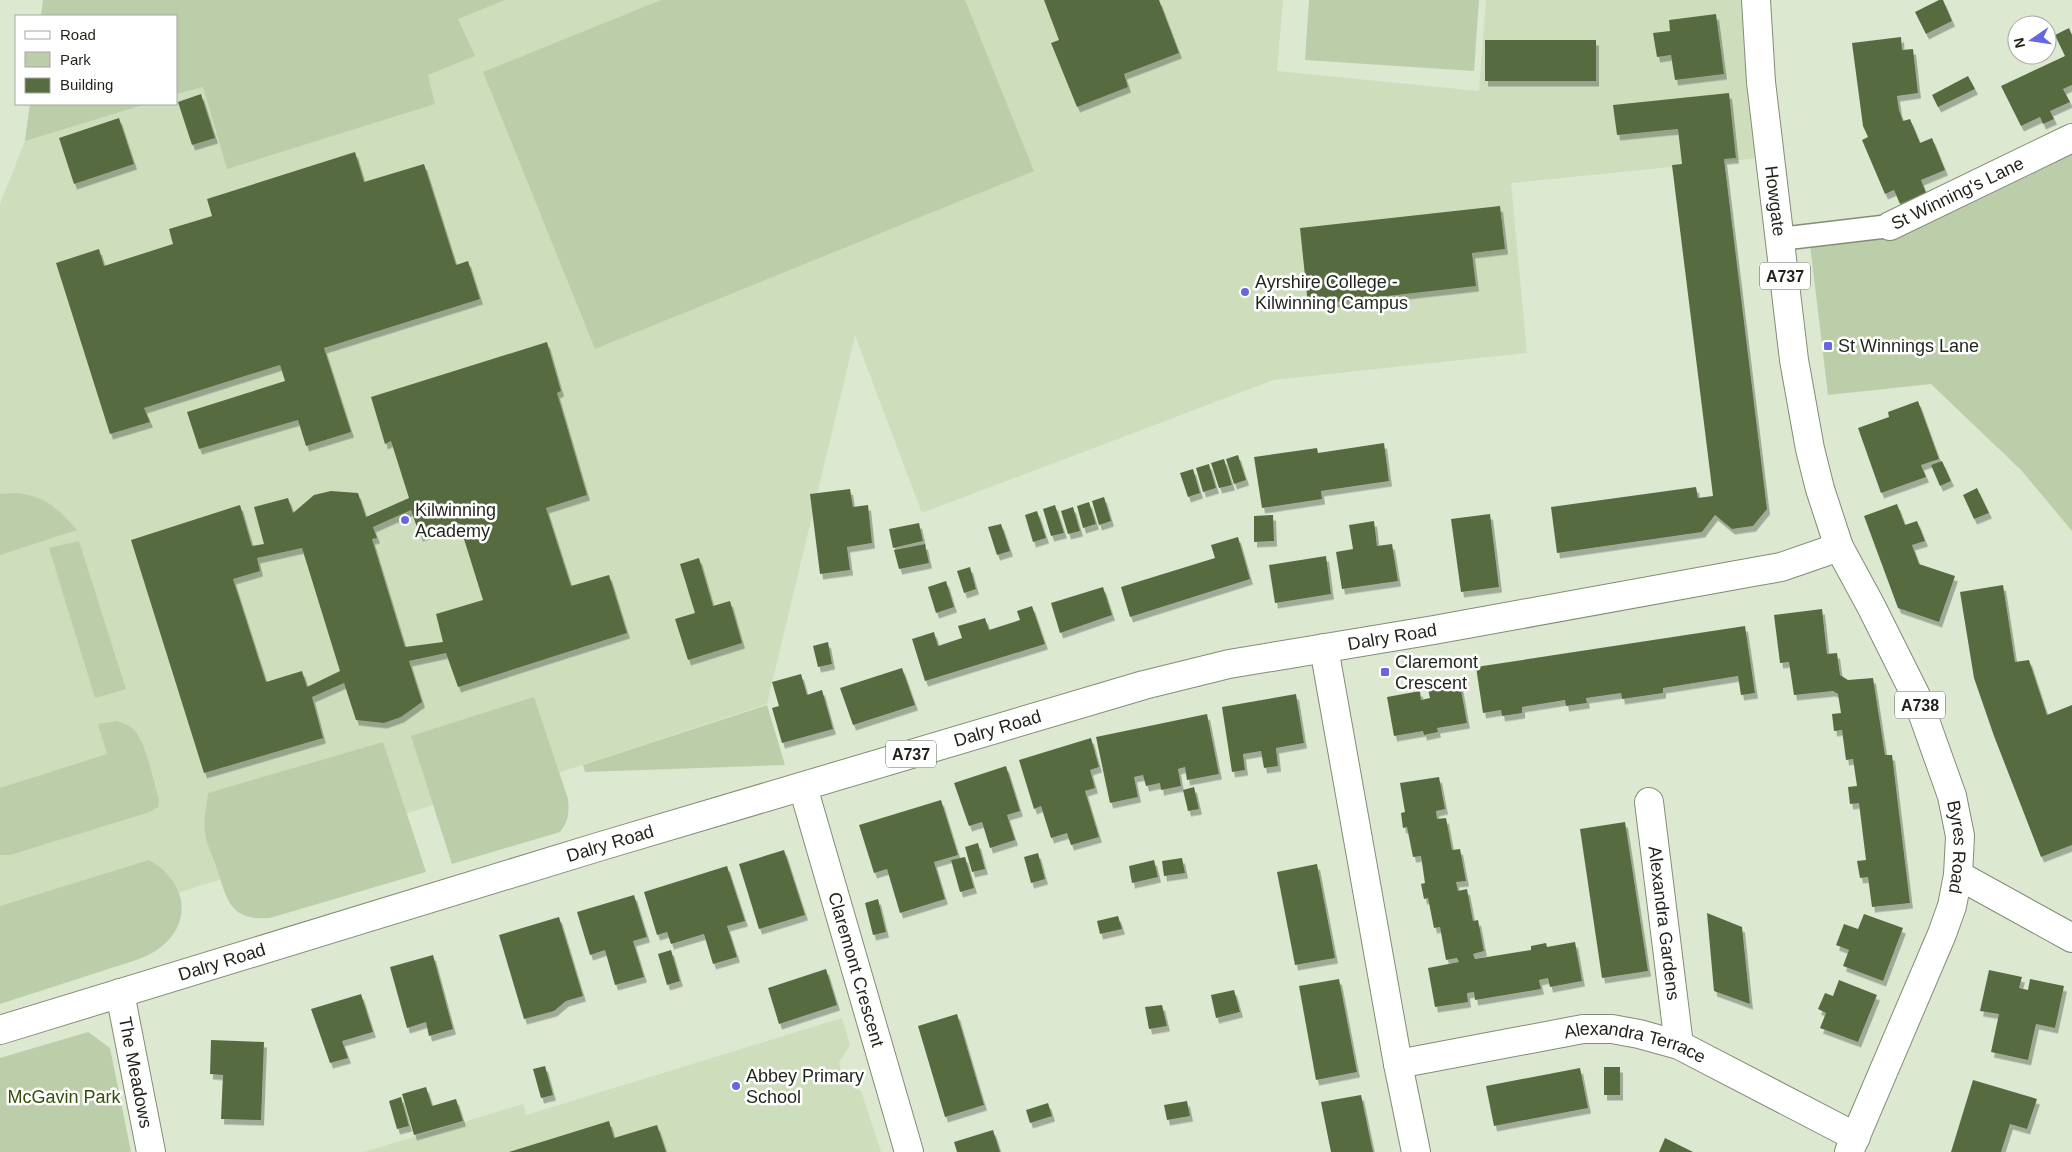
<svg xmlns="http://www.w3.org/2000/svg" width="2072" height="1152" viewBox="0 0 2072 1152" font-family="Arial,sans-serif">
	<defs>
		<filter id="shadow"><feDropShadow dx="3" dy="5.5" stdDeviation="0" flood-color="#0004"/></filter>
	</defs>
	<rect width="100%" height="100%" fill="#dce8cf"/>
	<!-- built -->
	<g fill="#cedebd">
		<polygon points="43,0 1283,0 1277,71 1479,91 1486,0 1756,0 1770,157 1511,183 1527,353 1273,380 922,513 855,336 767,704 449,809 433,805 408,813 392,828 199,886 0,951 0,204 25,141 30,104 176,104 176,16 41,16"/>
		<polygon points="842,1018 850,1045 839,1062 844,1082 861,1091 881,1152 364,1152 523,1104 526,1115"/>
	</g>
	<!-- green -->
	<g fill="#bccea9">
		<polygon points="43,0 505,0 458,19 475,56 428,75 435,104 227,169 203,87 176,94 176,16 41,16"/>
		<polygon points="661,0 965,0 1034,171 595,349 483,72"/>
		<polygon points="1309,0 1479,0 1474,71 1305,60"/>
		<polygon points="30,104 146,104 25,141"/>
		<polygon points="2072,152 2072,531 2022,471 1931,384 1828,395 1810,245"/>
		<path d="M17,493C47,497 57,508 77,530L0,555V494Z"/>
		<polygon points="79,541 126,689 95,698 49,548"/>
		<path d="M534,697L568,799C569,812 569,821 560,832L452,864L411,736Z"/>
		<polygon points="767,705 785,765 585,772 583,765"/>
		<path d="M117,721C123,723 130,725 134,730C146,742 154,783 159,800L158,807L150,812L10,855H0V788L107,754L98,724Z"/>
		<path d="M383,742L426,872L270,918C228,921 227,898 216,866C212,855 206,843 205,832C203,820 207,805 208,793Z"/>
		<path d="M149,860C164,868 177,882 181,900C184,918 176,936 161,947C145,960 121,964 102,971C68,982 34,993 0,1004V906Z"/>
		<polygon points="88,1032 110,1048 131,1152 0,1152 0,1058"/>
	</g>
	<!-- building -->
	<g fill="#576c40" fill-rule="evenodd" filter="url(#shadow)">
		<polygon points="1044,0 1159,0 1179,53 1124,74 1128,87 1077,107 1051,43 1059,40"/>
		<polygon points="1939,0 1943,0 1952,21 1926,34 1915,12"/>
		<polygon points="1716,14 1724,74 1675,80 1671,55 1657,57 1653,33 1670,31 1669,20"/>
		<polygon points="2069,28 2072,35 2072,85 2063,89 2070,102 2050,111 2054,119 2043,124 2040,117 2021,126 2001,86 2065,56 2055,35"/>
		<polygon points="1901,37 1902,50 1913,49 1918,93 1897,96 1899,110 1903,121 1910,119 1920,143 1932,138 1945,170 1921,180 1926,193 1900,204 1894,190 1885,194 1862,140 1868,137 1863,126 1852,43"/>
		<rect x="1485" y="40" width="111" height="41"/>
		<polygon points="1968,76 1975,89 1938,107 1932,95"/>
		<polygon points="1729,93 1736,158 1724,159 1767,509 1753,526 1732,529 1715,515 1702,532 1557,553 1551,507 1696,487 1698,498 1713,496 1672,165 1682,164 1678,129 1617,135 1613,105"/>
		<polygon points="201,94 215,138 192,145 178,102"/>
		<polygon points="119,118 134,164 74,184 59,138"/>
		<polygon points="355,152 364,182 424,164 456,265 468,261 480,299 324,348 351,432 306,446 298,420 199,449 187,412 285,381 280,365 144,408 150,422 110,434 56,263 99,249 104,266 173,244 169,229 212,216 207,199"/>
		<polygon points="1500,206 1505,249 1472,253 1476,286 1308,305 1300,228"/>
		<path d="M547,342L561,391L557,393L587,495L546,508L571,586L609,575L627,633L458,687L446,653L409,661L422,702L401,717L384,723L356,720L344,683L312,697L323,738L204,773L131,540L240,505L252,546L264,544L254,507L288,498L293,513L314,495L331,491L358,493L366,517L409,498L391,441L385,444L371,397ZM411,510L420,536L459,523L483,600L436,614L443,642L405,647L372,539L377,538L373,527ZM302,548L340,671L307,687L302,671L266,682L233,579L260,571L257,558Z"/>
		<polygon points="1918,401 1939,459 1921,465 1926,477 1881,493 1858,428 1889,417 1888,412"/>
		<polygon points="1384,443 1389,481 1321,491 1322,499 1262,508 1254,457 1317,448 1318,453"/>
		<polygon points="1238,455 1246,480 1234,484 1226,459"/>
		<polygon points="1224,459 1232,485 1219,488 1211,463"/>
		<polygon points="1942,461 1951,481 1940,486 1931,465"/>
		<polygon points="1209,464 1216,488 1203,492 1196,468"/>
		<polygon points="1193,469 1200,493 1188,497 1180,473"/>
		<polygon points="1977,488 1989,513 1974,519 1963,495"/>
		<polygon points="850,489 853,507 868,505 872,543 847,547 850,570 820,574 810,494"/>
		<polygon points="1104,497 1111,521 1099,525 1092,501"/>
		<polygon points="1089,502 1096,524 1083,528 1077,506"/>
		<polygon points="1897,504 1905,525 1917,521 1925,541 1912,545 1919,564 1955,576 1939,622 1898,608 1864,516"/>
		<polygon points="1055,505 1064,533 1051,536 1043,509"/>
		<polygon points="1073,507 1080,531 1068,534 1061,511"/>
		<polygon points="1037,511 1046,538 1033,542 1025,515"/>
		<polygon points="1490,514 1499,587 1461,592 1451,519"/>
		<polygon points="1273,515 1274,541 1254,542 1254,516"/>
		<polygon points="1374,521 1377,546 1392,544 1398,581 1342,589 1336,552 1353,549 1349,525"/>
		<polygon points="919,523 923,541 893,548 889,529"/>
		<polygon points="1001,524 1010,551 997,555 988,527"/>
		<polygon points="1238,537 1250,579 1130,617 1121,587 1215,558 1211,545"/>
		<polygon points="925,544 929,563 899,569 894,550"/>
		<polygon points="1326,556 1331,594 1275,603 1269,565"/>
		<polygon points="699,558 713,606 730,601 742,643 688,660 675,619 695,613 680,564"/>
		<polygon points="970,567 976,589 964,593 957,571"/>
		<polygon points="946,581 954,607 936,613 928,587"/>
		<polygon points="2003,585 2015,662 2029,660 2047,715 2072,705 2072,845 2041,857 1994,736 1974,678 1960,592"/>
		<polygon points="1103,587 1112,615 1060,633 1051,603"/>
		<polygon points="1032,606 1045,644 925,681 912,639 934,632 938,646 962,638 958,626 985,618 989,630 1020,620 1017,611"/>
		<polygon points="1822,609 1827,654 1837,653 1840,675 1848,680 1873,678 1885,755 1892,755 1910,903 1872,907 1868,877 1860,878 1857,861 1866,860 1859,803 1850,804 1848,787 1857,786 1853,759 1846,760 1842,730 1834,731 1832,714 1841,713 1838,694 1833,691 1794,695 1789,662 1780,663 1774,615"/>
		<polygon points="1745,626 1755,693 1741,695 1738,676 1663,688 1663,693 1622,699 1621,693 1586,698 1587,703 1566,706 1565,700 1522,707 1522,713 1502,716 1501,710 1483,713 1476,667"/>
		<polygon points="828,642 832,664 818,667 813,646"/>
		<polygon points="902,668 915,705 853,725 840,688"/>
		<polygon points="801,674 807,695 822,690 833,729 782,743 772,708 779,706 772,682"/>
		<polygon points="1460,684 1467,723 1437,728 1438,732 1424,735 1423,731 1394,736 1387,697 1420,691 1421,700 1430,698 1428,689"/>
		<polygon points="1296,694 1304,743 1276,748 1278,766 1264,768 1261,751 1243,754 1245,770 1232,772 1222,707"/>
		<polygon points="1207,714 1219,774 1187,780 1185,767 1178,769 1181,786 1161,790 1160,783 1146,786 1143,775 1134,777 1138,797 1110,803 1096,737"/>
		<polygon points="1091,738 1099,767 1090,770 1095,788 1085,791 1099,837 1071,845 1067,833 1051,838 1041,806 1034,809 1019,760"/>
		<polygon points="1006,766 1020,811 1007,815 1015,840 990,848 982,822 969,826 954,783"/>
		<polygon points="1439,777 1445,809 1436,811 1437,819 1446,818 1452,850 1460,849 1466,881 1456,882 1458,891 1467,889 1473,921 1478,920 1484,951 1473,954 1475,959 1531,950 1531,946 1546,943 1547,947 1575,942 1582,981 1550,987 1548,978 1539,980 1541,989 1475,1000 1474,992 1467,993 1468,1002 1435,1007 1428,968 1459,962 1457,958 1446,960 1440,927 1434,928 1428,898 1424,899 1421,884 1425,883 1421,856 1413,857 1407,827 1403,828 1401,813 1405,812 1400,783"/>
		<polygon points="1194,787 1199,809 1188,811 1183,790"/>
		<polygon points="941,800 958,855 934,862 945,899 900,913 887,869 874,873 859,825"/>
		<polygon points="1625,822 1648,971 1602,978 1580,829"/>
		<polygon points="978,843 985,869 972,872 965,847"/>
		<polygon points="784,850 805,915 759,929 739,864"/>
		<polygon points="1038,853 1045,879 1031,883 1024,857"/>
		<polygon points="965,857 974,888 960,892 951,860"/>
		<polygon points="1182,858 1185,873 1164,876 1162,861"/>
		<polygon points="1154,860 1158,877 1132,883 1129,866"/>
		<polygon points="1317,864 1335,958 1295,965 1277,872"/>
		<polygon points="727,866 745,921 727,926 737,957 713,964 704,934 671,944 667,932 657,935 644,892"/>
		<polygon points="634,895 647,937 633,941 644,977 615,985 605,950 590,955 577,912"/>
		<polygon points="878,899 886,932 873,935 865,903"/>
		<polygon points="1707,913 1742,927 1750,1004 1714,991"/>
		<polygon points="1864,914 1903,928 1883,981 1843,966 1849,950 1836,945 1844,924 1858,929"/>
		<polygon points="1118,916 1122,929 1100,934 1097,921"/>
		<polygon points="559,917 583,996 566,1001 554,1011 524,1019 499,935"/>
		<polygon points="671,950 680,981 667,985 658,954"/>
		<polygon points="433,955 453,1029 429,1036 426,1022 407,1028 390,967"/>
		<polygon points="826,969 837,1005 779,1024 768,988"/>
		<polygon points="1989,970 2022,977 2019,988 2028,990 2030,979 2064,986 2055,1028 2036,1024 2028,1060 1991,1052 1999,1014 1980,1011"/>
		<polygon points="1339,979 1357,1072 1316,1080 1299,986"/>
		<polygon points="1839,980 1877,995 1858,1042 1820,1028 1826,1013 1818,1009 1825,993 1833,996"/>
		<polygon points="1234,990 1240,1012 1216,1018 1211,995"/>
		<polygon points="361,994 373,1032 342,1041 348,1058 330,1063 311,1009"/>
		<polygon points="1162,1005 1167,1026 1149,1029 1145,1007"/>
		<polygon points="957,1014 984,1105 945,1117 918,1026"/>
		<polygon points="211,1040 264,1042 261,1120 221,1119 223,1075 210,1074"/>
		<polygon points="545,1066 553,1095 541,1098 533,1069"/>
		<rect x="1604" y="1067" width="16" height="28"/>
		<polygon points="1580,1068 1588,1108 1494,1126 1486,1086"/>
		<polygon points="1973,1080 2037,1099 2027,1129 2010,1124 2001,1152 1951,1152"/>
		<polygon points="426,1087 432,1106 456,1099 463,1121 414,1135 402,1094"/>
		<polygon points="1361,1095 1373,1152 1331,1152 1321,1102"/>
		<polygon points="401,1097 409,1126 397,1129 389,1101"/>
		<polygon points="1187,1101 1190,1116 1167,1120 1164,1105"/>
		<polygon points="1048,1103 1052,1116 1030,1123 1026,1110"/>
		<polygon points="609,1121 614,1138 657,1125 666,1152 509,1152"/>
		<polygon points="993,1130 1000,1152 957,1152 954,1142"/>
		<polygon points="1665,1138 1693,1152 1659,1152"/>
	</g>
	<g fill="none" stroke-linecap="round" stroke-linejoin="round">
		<defs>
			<polyline id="pedestrian" points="1780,239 1890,226"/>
			<g id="minor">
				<path id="s1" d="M1890,226L2072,138"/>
				<polyline points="1324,648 1398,1064 1416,1152"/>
				<path id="s2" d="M803,787L909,1152"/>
				<path id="s3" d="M1649,802L1679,1045"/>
				<polyline points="1958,875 2072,938"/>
				<path id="s4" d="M120,993L151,1152"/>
				<path id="s5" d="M1398,1064L1583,1029H1612L1639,1034L1679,1045L1856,1137"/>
			</g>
			<g id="primary">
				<path id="s6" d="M1756,0L1761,82L1794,360L1810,449L1820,489L1839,547"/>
			</g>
			<g id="trunk">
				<path id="s7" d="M0,1030L598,847L1144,685L1229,664L1434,630L1753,572L1781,567L1839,547L1871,606L1917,698L1952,796L1960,836L1958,875L1952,906L1942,934L1849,1152"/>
			</g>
		</defs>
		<!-- pedestrian casing -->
		<use href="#pedestrian" stroke="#828d76" stroke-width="25"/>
		<!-- minor casing -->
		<use href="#minor" stroke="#828d76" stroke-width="30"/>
		<!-- primary casing -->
		<use href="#primary" stroke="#828d76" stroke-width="30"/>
		<!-- trunk casing -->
		<use href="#trunk" stroke="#828d76" stroke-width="30"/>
		<!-- pedestrian -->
		<use href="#pedestrian" stroke="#fff" stroke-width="22"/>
		<!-- minor -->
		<use href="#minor" stroke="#fff" stroke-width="28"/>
		<!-- primary -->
		<use href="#primary" stroke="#fff" stroke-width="28"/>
		<!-- trunk -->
		<use href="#trunk" stroke="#fff" stroke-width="28"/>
	</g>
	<!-- markers -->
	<g fill="#6767e0" stroke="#fff" stroke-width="2">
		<circle cx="1245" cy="292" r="5"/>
		<rect x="1823" y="341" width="10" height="10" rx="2.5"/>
		<circle cx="405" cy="520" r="5"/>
		<rect x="1380" y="667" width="10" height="10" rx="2.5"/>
		<circle cx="736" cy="1086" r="5"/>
	</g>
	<g text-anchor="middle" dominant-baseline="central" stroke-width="5" stroke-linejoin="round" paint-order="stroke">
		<!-- shield labels -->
		<g fill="#fff" stroke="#62665f" stroke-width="1">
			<rect x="1760" y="262.5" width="50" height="27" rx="4"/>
			<rect x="1895" y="691.5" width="50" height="27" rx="4"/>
			<rect x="886" y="740.5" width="50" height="27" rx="4"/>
		</g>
		<g font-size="16" font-weight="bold" fill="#1f241a">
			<text x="1785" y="276">A737</text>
			<text x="1920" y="705">A738</text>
			<text x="911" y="754">A737</text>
		</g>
		<!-- street labels -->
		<g font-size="18" fill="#1f241a" stroke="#fff">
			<text stroke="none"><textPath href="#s1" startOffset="75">St Winning's Lane</textPath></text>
			<text stroke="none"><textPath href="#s6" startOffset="202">Howgate</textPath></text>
			<text stroke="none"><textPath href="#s7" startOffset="1448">Dalry Road</textPath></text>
			<text stroke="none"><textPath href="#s7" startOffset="1042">Dalry Road</textPath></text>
			<text stroke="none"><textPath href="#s7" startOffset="638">Dalry Road</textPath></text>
			<text stroke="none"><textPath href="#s7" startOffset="2230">Byres Road</textPath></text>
			<text stroke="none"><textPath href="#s3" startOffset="122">Alexandra Gardens</textPath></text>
			<text stroke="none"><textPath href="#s7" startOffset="232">Dalry Road</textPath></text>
			<text stroke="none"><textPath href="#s2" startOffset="190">Claremont Crescent</textPath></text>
			<text stroke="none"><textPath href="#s5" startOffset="242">Alexandra Terrace</textPath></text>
			<text stroke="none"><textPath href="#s4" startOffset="81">The Meadows</textPath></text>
		</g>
		<!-- poi labels -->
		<g font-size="18" fill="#1f241a" stroke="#fff" text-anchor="start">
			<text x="1255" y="282">Ayrshire College -<tspan x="1255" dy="21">Kilwinning Campus</tspan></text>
			<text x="1838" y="346">St Winnings Lane</text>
			<text x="415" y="510">Kilwinning<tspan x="415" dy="21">Academy</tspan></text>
			<text x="1395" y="662">Claremont<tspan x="1395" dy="21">Crescent</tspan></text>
			<text x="746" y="1076">Abbey Primary<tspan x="746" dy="21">School</tspan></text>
		</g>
		<!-- park labels -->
		<g font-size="18" fill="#344f07" stroke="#fff">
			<text x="64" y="1097">McGavin Park</text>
		</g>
	</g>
	<!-- legend -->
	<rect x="15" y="15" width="162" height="90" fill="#ffffff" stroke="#a5a7a3"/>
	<rect x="25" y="31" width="25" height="8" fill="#ffffff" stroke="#a5a7a3"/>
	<text x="60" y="40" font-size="15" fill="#1f241a">Road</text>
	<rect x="25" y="52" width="25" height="15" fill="#bccea9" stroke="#a5a7a3"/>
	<text x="60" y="65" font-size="15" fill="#1f241a">Park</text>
	<rect x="25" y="78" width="25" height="15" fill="#576c40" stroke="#a5a7a3"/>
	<text x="60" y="90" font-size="15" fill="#1f241a">Building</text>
	<!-- north arrow -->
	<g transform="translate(2032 40) rotate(257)"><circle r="24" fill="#ffffff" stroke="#a5a7a3"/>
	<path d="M0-4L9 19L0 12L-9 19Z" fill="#6767e0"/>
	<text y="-8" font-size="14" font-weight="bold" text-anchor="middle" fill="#1f241a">N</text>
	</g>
</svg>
